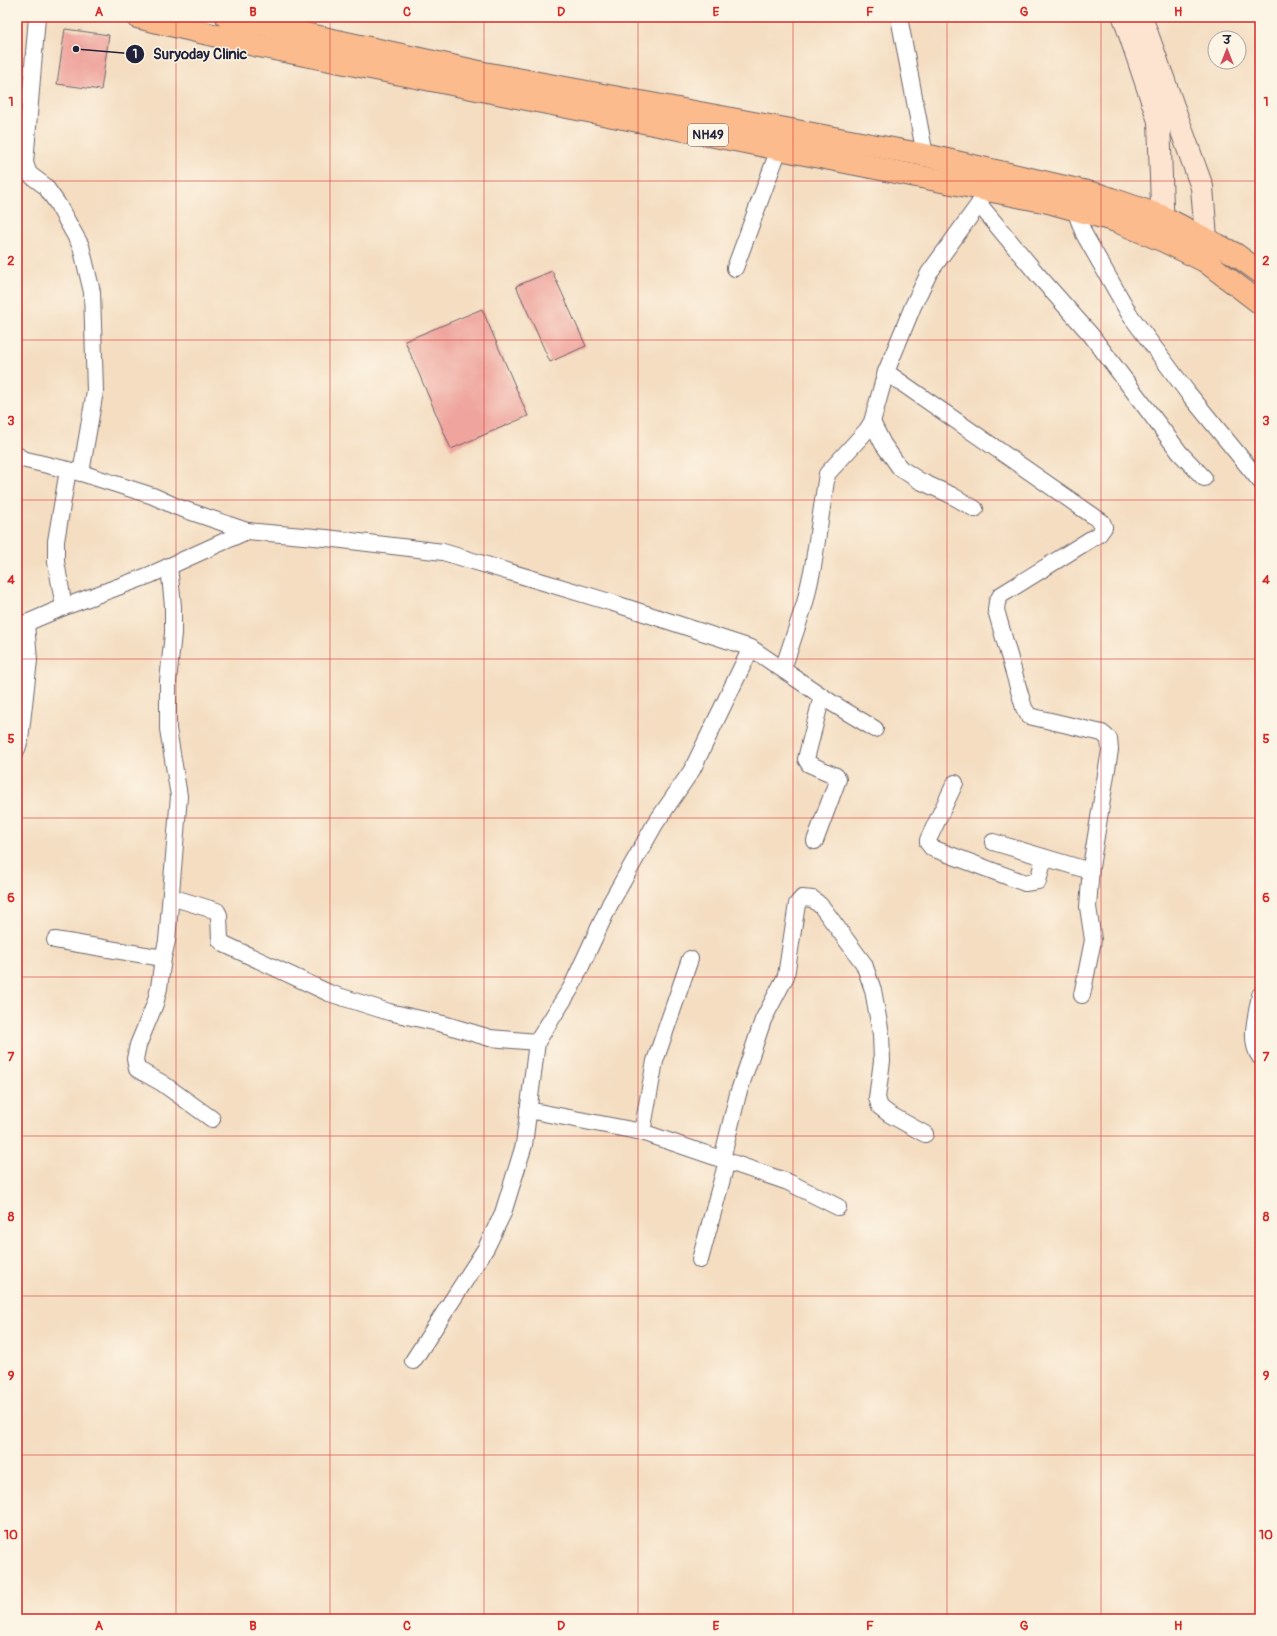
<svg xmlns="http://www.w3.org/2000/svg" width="1277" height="1636" viewBox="0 0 1277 1636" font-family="Pangolin,'Playpen Sans Deva',sans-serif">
	<rect width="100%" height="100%" fill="#fcf5e5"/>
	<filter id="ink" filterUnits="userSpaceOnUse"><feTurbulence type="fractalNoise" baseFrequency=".025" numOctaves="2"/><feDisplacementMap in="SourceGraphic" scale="8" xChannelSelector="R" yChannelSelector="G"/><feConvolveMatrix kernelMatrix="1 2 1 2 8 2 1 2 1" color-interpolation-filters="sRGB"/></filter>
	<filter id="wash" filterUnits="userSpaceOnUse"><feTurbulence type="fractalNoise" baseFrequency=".012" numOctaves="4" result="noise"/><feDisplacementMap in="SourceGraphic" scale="16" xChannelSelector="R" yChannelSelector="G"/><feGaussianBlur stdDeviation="0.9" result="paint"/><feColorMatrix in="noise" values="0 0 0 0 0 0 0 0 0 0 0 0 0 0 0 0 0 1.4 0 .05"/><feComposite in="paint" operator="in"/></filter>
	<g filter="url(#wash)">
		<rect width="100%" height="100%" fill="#f4ddc1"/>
		<g id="blocks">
			<!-- building -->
			<g fill="#efa59e">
				<polygon points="65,29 109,35 101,90 57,84"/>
				<polygon points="552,271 586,346 550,362 516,286"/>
				<polygon points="482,309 528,416 451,449 405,341"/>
			</g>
		</g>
	</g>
	<g filter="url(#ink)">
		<use href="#blocks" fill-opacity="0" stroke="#6c636a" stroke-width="1"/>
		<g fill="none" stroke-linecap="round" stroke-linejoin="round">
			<defs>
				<g id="street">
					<polyline points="37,17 25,163 29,174 45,186 57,203 81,246 92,292 95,391 81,473"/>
					<polyline points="899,17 925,155"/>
					<polyline points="979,204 1037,274 1091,335 1180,453 1204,478"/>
					<polyline points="1075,210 1084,234 1130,315 1188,393 1260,481"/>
					<polyline points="735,268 779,149"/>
					<polyline points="886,372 1102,522 1104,527 1099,534 1001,595 997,602 996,610 1024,708 1029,716 1102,733 1109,739 1110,750 1091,867 1088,907 1093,940 1082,995"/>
					<polyline points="872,422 883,444 900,468 920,481 951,495 975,509"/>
					<polyline points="17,455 22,459 81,473 153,496 177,507 247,531 326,538 443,552 613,603 751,648 832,703 875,729"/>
					<polyline points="169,566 173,606 173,633 168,681 168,729 179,796 167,941 163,958 159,988 155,1004 138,1045 135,1059 137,1069 162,1083 212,1119"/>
					<polyline points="64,607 56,562 56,541 68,470"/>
					<polyline points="17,627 64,607 150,575 247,531"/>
					<polyline points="783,669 805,603 813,567 827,474 867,430 872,422 886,372 913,306 929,273 979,204 986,190"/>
					<polyline points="17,749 20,740 29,660 26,623"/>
					<polyline points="955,783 928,840 928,843 932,848 1025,883 1038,881 1044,858"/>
					<polyline points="815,841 838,779 836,776 809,764 806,759 822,696"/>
					<polyline points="993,842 1090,871"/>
					<polyline points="171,897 217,911 219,915 220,940 224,944 329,993 389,1012 443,1024 490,1038 537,1042"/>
					<polyline points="55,940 163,958"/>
					<path d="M1260,995C1257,1014 1248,1041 1260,1057"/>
					<polyline points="528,1110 642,1132 788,1182 838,1207"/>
					<polyline points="642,1132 655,1061 690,959"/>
					<polyline points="722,1159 738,1094 763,1020 786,976 797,904 802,898 813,899 822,907 864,964 873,990 881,1034 882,1061 877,1098 880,1107 889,1114 925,1134"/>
					<polyline points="700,1260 727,1161"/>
					<polyline points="413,1361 486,1248 503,1213 524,1145 537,1042 571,988 610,904 655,824 692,770 751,648"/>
				</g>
				<g id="secondary">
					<polyline points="1124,17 1159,121 1163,234"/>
					<polyline points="1141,17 1202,187 1206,238 1205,255"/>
				</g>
				<g id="highway">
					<polyline points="137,17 259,46 1048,202 1116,221 1164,241 1205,261 1260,303"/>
					<polyline points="227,17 484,73 925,155 1100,195 1161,216 1235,254 1260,272"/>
				</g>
			</defs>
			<!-- street casing -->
			<use href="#street" stroke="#6c636a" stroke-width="18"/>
			<!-- secondary casing -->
			<use href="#secondary" stroke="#6c636a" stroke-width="24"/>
			<!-- highway casing -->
			<use href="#highway" stroke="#6c636a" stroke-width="24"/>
			<!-- street -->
			<use href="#street" stroke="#fff" stroke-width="16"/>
			<!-- secondary -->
			<use href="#secondary" stroke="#fde4d1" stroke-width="22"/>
			<!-- highway -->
			<use href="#highway" stroke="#fbbb8c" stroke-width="22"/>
		</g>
	</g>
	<!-- grid -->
	<path fill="none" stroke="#d62828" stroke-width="1" stroke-opacity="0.55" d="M176,17V1619M330,17V1619M484,17V1619M638,17V1619M793,17V1619M947,17V1619M1101,17V1619M17,181H1260M17,340H1260M17,500H1260M17,659H1260M17,818H1260M17,977H1260M17,1136H1260M17,1296H1260M17,1455H1260"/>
	<g text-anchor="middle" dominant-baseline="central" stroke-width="3" stroke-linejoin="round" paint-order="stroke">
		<!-- shield labels -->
		<rect fill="#fcf5e5" stroke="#63616e" stroke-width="1" x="688" y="124" width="40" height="22" rx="3"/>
		<g font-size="13" font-weight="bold" fill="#22223b">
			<text x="708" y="135">NH49</text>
		</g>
	</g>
	<!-- callouts -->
	<path fill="none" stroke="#22223b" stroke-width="1.5" d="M76 49L135 54"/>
	<g fill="#22223b" stroke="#fcf5e5" stroke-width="1.5">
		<circle cx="76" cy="49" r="4"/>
		<circle cx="135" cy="54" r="10"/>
	</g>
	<g font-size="12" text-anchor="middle" font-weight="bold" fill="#fff">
		<text x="135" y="58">1</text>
	</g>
	<g font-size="15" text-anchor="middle" font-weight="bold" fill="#22223b" stroke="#fcf5e5" stroke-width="3" stroke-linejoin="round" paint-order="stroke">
		<text x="200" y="59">Suryoday Clinic</text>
	</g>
	<!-- margin -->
	<rect width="1277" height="1636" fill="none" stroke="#fcf5e5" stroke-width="44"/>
	<!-- north arrow -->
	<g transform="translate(1227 50)"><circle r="19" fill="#fcf5e5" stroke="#a5a1a1"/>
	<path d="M0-3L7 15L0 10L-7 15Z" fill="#d1495b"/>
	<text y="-6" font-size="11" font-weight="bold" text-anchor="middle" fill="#22223b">उ</text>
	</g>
	<rect x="22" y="22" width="1233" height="1592" fill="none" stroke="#d62828" stroke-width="1.5"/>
	<g font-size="13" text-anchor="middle" font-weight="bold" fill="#d62828">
		<text x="99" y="16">A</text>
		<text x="253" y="16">B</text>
		<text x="407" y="16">C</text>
		<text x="561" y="16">D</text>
		<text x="716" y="16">E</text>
		<text x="870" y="16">F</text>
		<text x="1024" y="16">G</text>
		<text x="1178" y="16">H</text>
		<text x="11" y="106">1</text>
		<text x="1266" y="106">1</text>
		<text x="11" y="265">2</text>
		<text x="1266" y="265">2</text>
		<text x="11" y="425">3</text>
		<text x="1266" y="425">3</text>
		<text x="11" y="584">4</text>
		<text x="1266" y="584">4</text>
		<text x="11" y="743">5</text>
		<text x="1266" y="743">5</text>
		<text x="11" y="902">6</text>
		<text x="1266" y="902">6</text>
		<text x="11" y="1061">7</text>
		<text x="1266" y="1061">7</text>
		<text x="11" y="1221">8</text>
		<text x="1266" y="1221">8</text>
		<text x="11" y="1380">9</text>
		<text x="1266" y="1380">9</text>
		<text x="11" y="1539">10</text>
		<text x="1266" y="1539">10</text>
		<text x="99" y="1630">A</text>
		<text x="253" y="1630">B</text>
		<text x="407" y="1630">C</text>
		<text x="561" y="1630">D</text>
		<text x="716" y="1630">E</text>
		<text x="870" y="1630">F</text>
		<text x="1024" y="1630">G</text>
		<text x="1178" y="1630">H</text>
	</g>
</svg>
